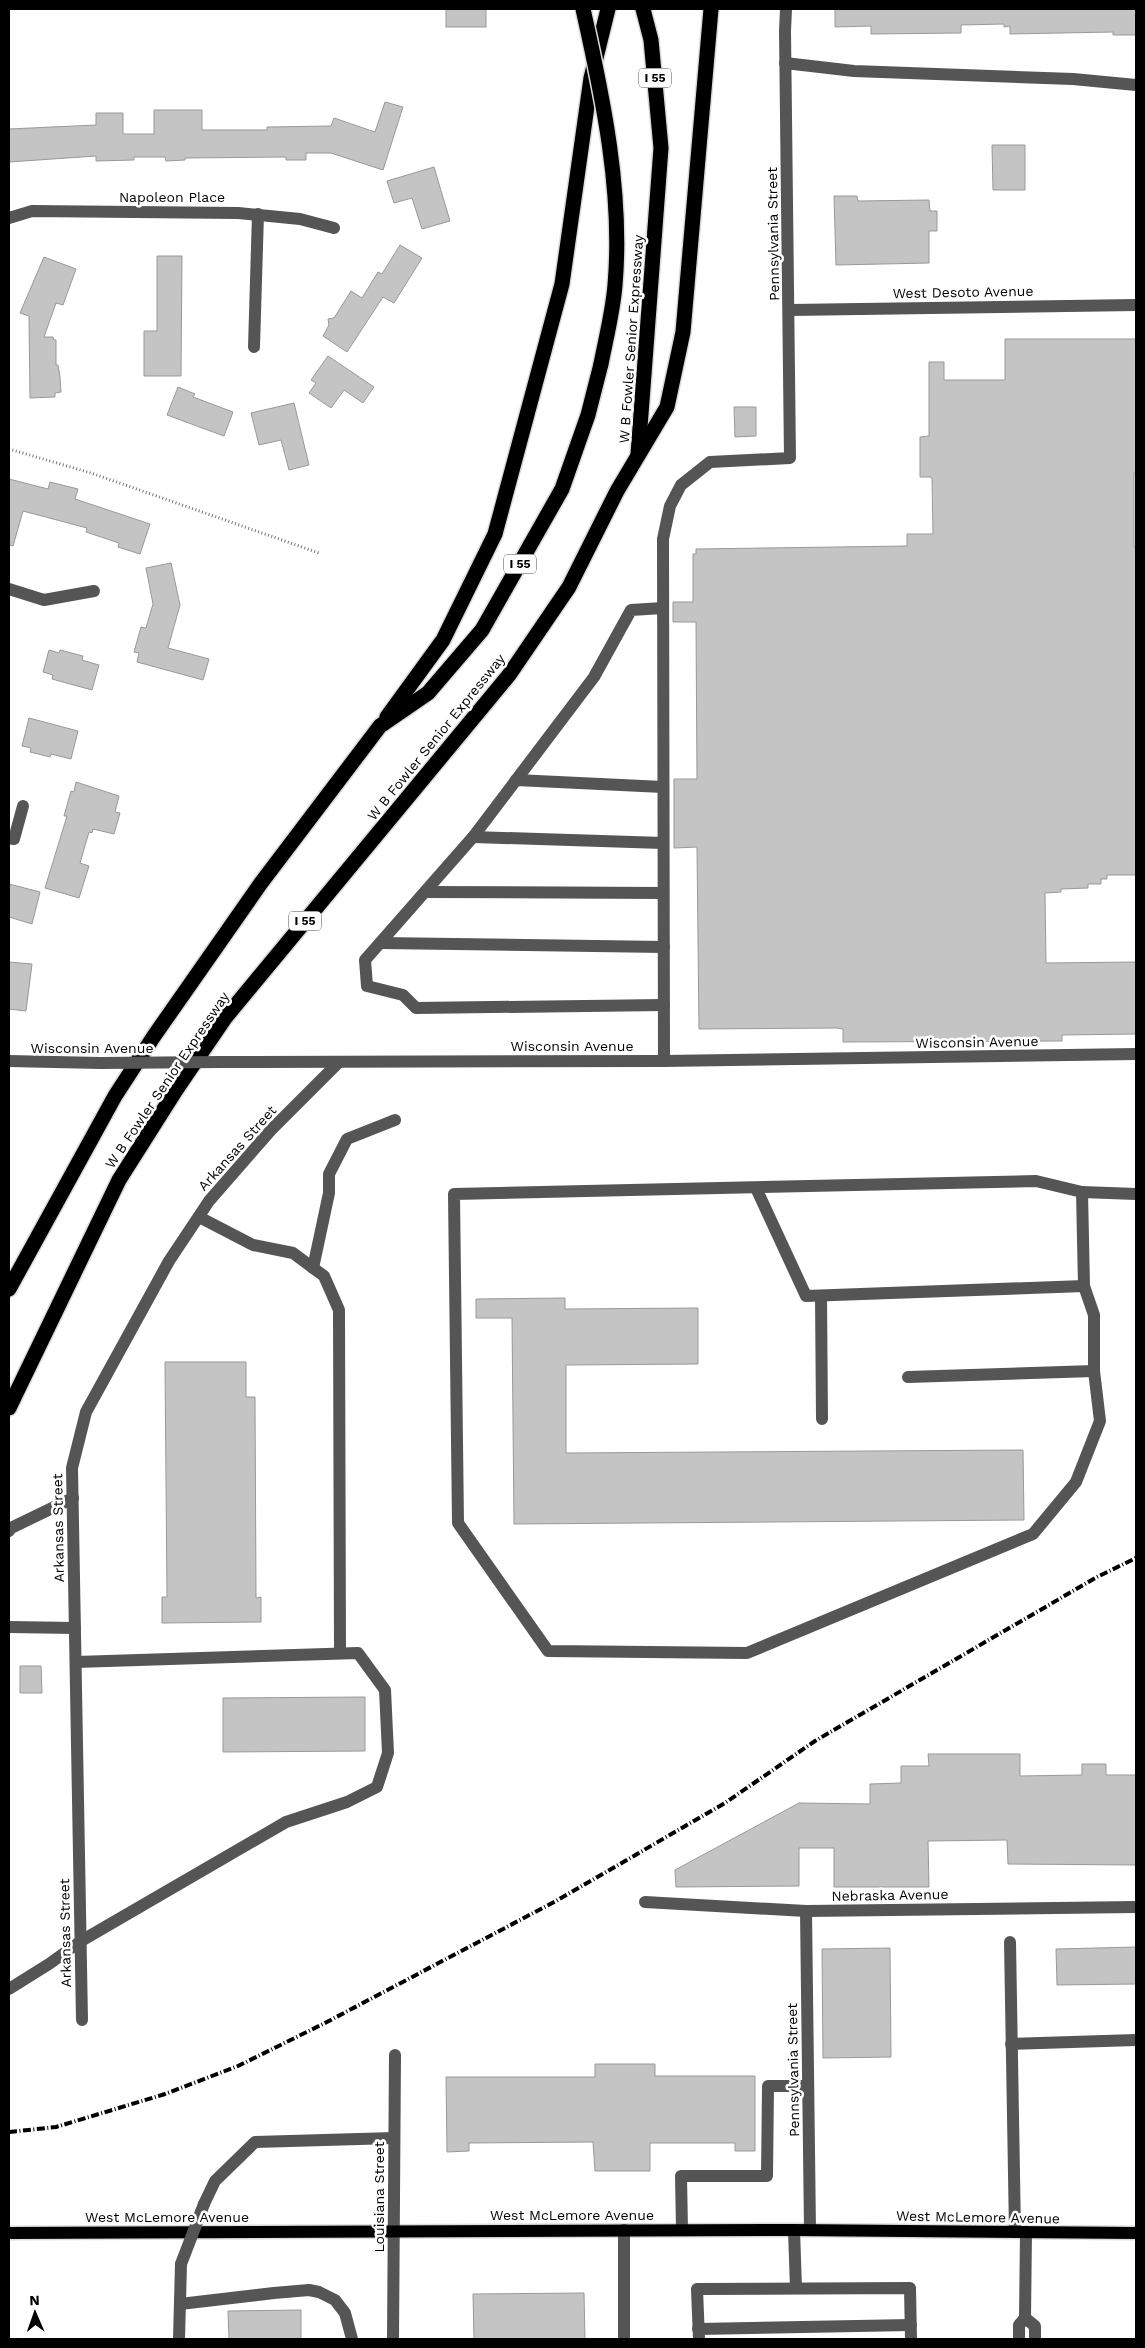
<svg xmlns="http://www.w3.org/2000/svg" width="1145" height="2348" viewBox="0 0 1145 2348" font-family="'Work Sans',sans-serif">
	<rect width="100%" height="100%" fill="#fff"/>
	<!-- building -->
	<g fill="#c4c4c4" stroke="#999">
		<rect x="446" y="9" width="40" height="18"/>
		<polygon points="835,9 1136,9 1136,35 1113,35 1113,32 1010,34 1010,26 1004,27 1004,24 961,25 961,33 871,34 871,26 835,27"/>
		<polygon points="385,102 403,107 383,170 331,153 306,153 306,160 286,160 286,157 185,158 185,160 166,161 165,157 134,157 134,160 96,161 96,156 9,162 9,129 96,125 96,113 123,113 123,134 154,134 154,110 202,110 202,130 267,130 267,127 331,126 334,118 375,132"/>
		<polygon points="992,145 1025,145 1025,190 993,190"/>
		<polygon points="434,167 450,221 422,229 412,198 394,203 387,181"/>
		<polygon points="834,196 857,196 858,201 929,200 930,211 937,211 937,231 929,231 929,263 836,265"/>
		<polygon points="400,245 422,258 394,303 383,297 347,352 323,336 329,325 328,319 334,318 351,291 362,298 378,272 382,274"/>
		<polygon points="157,256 182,256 181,376 144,376 144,331 157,331"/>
		<polygon points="44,257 76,269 63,305 56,303 44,337 53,337 54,340 56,340 56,365 58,365 60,377 61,392 55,393 55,397 30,398 29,316 20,313"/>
		<polygon points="1005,339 1136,339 1136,473 1134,473 1134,547 1136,547 1136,875 1107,875 1107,879 1101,879 1101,884 1088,884 1088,888 1061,889 1061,892 1045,893 1046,963 1136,962 1136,1034 1062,1035 1062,1041 843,1042 843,1029 837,1028 699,1029 697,847 674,848 674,779 697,779 696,622 673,622 673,602 693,602 693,554 696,554 696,549 907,546 907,534 933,534 932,479 931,477 920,477 920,437 929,436 929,362 944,362 944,380 1005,380"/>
		<polygon points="328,356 374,387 363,403 344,390 331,408 309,393 316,383 311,380"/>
		<polygon points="178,387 195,394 193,397 233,412 224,436 167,415"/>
		<polygon points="294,403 309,465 289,470 281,440 259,445 251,413"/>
		<polygon points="734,407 756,407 756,436 735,437"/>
		<polygon points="9,479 48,489 50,482 78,489 75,499 150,524 140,554 118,547 119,543 86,532 87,528 23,511 13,546 9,545"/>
		<polygon points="171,563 180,605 168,648 209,659 203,680 137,662 139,653 134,652 141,627 146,628 153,604 146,568"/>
		<polygon points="49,650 59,653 60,650 83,656 82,660 99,665 92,690 52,679 53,675 43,672"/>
		<polygon points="29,718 78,731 71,759 51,754 50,757 30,752 31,748 22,746"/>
		<polygon points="76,782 119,796 115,812 120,813 114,834 93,829 92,833 89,832 80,863 89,866 79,898 45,888 67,816 64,816 71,791 74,792"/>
		<polygon points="9,884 40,892 32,924 9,917"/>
		<polygon points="9,962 32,964 26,1011 9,1009"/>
		<polygon points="565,1298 565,1309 698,1308 698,1364 566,1365 566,1453 1023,1450 1024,1520 514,1524 512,1318 476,1318 476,1299"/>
		<polygon points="165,1362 246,1362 246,1397 255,1397 256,1598 261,1597 261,1622 162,1623 162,1597 167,1597"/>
		<polygon points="20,1666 41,1666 42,1693 20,1693"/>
		<polygon points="365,1697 365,1751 223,1752 223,1698"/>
		<polygon points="928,1754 1020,1754 1020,1776 1082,1775 1082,1764 1106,1764 1106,1775 1136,1775 1136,1865 1008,1864 1007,1840 928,1841 929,1887 834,1887 834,1848 799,1848 799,1886 676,1887 675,1870 799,1803 870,1804 870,1784 901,1783 901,1766 929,1766"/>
		<polygon points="1136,1947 1136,1984 1057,1985 1056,1949"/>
		<polygon points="890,1948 891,2057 823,2058 822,1949"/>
		<polygon points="595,2064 655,2064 655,2076 755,2076 755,2151 735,2151 735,2143 650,2143 650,2171 595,2171 593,2142 469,2143 469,2151 447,2152 446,2077 595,2077"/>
		<polygon points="584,2293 585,2339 474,2339 473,2294"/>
		<polygon points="301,2310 301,2339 229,2339 228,2311"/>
	</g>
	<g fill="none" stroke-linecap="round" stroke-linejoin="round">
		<defs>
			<polyline id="major" points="9,2233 794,2230 1136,2233"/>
			<g id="highway">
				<polyline points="638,454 661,148 651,40 643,9"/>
				<polyline points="387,717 443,640 495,534 562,284 591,78 608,9"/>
				<polyline points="9,1289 115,1096 154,1036 261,883 380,726 428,693 482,630 562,489 588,415 601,364"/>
				<polyline points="9,1408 119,1180 176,1090 225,1018 509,675 569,587 617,491 667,407 683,332 711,9"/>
			</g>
		</defs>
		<!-- major casing -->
		<use href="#major" stroke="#dbdbdb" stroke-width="15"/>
		<!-- highway casing -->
		<use href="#highway" stroke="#dbdbdb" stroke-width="18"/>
		<!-- path -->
		<polyline stroke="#777" stroke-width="3" stroke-dasharray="1 2.5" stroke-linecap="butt" points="9,449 91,473 319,553"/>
		<!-- minor -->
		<g stroke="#555" stroke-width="12">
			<polyline points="785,63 854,71 1073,79 1136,85"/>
			<polyline points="9,218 32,211 238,213 300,219 334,228"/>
			<polyline points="790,310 1136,305"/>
			<polyline points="254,347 258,214"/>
			<polyline points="9,589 44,600 94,591"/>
			<polyline points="663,608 631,610 594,677 473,837 365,960 367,986 403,995 416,1008 664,1005"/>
			<polyline points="516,780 663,787"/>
			<polyline points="473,837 663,843"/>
			<polyline points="9,838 14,839 23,806"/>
			<polyline points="425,892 663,893"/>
			<polyline points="380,943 664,947"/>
			<polyline points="9,1061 100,1063"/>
			<polyline points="664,1061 663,539 670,506 681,485 710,462 790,458 785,31 786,9"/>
			<polyline points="222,1062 664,1061 1136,1054"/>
			<polyline points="756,1188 806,1296 1084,1286 1082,1192 1136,1194"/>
			<polyline points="1082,1192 1036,1181 454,1194 458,1523 548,1651 747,1653 1033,1534 1076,1482 1100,1421 1094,1371 1094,1315 1084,1286"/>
			<polyline points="199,1217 253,1245 293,1253 324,1276 339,1310 340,1653"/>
			<polyline points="313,1268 329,1193 329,1174 347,1139 395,1120"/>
			<polyline points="821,1296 822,1419"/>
			<polyline points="908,1377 1094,1371"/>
			<polyline points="9,1531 11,1528 73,1498"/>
			<polyline points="9,1627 75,1628"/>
			<polyline points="645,1902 806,1911 1136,1907"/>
			<polyline points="806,1911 810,2230"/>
			<polyline points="1010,1942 1015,2232"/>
			<polyline points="9,1989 49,1964 81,1941 286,1822 347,1802 377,1787 388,1753 385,1690 358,1653 76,1662"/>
			<polyline points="82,2020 72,1468 86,1412 169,1261 209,1201 271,1130 339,1062"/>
			<polyline points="1011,2044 1136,2040"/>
			<polyline points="204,2204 215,2181 255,2142 394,2138"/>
			<polyline points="682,2230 681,2176 767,2176 768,2086 808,2086"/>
			<polyline points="794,2230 796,2288"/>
			<polyline points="180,2304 274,2293 309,2290 319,2292 335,2300 345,2313 352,2339"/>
			<polyline points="1025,2318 1035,2326 1035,2339"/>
			<polyline points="698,2329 911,2325"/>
			<polyline points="179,2339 181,2264"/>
			<polyline points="393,2339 395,2055"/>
			<polyline points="624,2339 624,2230"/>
			<polyline points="699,2339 697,2289 910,2288 911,2339"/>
			<polyline points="1019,2339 1019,2325 1025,2318 1026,2232"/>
		</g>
		<!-- major -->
		<use href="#major" stroke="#000" stroke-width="12"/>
		<!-- highway -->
		<use href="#highway" stroke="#000" stroke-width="15"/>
		<!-- rail -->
		<polyline stroke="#000" stroke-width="4" stroke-dasharray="8 2.5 1 2.5" stroke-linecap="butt" points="9,2132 56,2127 165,2094 238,2066 325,2023 556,1901 725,1803 815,1741 1097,1577 1136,1558"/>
		<defs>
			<path id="highway-bridge" d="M583,9C603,98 623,193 615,285C613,311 606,338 601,364"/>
		</defs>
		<!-- highway-bridge casing -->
		<use href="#highway-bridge" stroke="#dbdbdb" stroke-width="18" stroke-linecap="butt"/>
		<!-- minor-bridge -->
		<g stroke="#555" stroke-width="12">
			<polyline points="100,1063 222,1062"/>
			<polyline points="181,2264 204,2204"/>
		</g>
		<!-- highway-bridge -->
		<use href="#highway-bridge" stroke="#000" stroke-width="15"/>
	</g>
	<g text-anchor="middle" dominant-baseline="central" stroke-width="5" stroke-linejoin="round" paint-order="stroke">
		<!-- shield labels -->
		<g fill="#fff" stroke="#4c4c4c" stroke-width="1">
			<rect x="639" y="68.5" width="32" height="19" rx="4"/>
			<rect x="504" y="554.5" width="32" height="19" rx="4"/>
			<rect x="289" y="911.5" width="32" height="19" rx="4"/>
		</g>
		<g font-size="12" font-weight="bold" fill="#000">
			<text x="655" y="78">I 55</text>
			<text x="520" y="564">I 55</text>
			<text x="305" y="921">I 55</text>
		</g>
		<!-- street labels -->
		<g font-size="14" fill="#000" stroke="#fff">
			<text x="172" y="197">Napoleon Place</text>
			<text transform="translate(773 234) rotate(-91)">Pennsylvania Street</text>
			<text transform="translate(963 292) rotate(-1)">West Desoto Avenue</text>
			<text transform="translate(631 339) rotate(-86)">W B Fowler Senior Expressway</text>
			<text transform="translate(436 737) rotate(-51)">W B Fowler Senior Expressway</text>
			<text transform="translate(977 1042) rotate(-1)">Wisconsin Avenue</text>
			<text x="572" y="1046">Wisconsin Avenue</text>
			<text x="92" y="1048">Wisconsin Avenue</text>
			<text transform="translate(167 1080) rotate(-56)">W B Fowler Senior Expressway</text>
			<text transform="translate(237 1148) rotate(-48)">Arkansas Street</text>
			<text transform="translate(58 1528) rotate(-91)">Arkansas Street</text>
			<text transform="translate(890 1895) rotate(-1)">Nebraska Avenue</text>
			<text transform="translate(65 1933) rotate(-91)">Arkansas Street</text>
			<text transform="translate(793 2070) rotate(-91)">Pennsylvania Street</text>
			<text transform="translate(379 2197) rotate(-90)">Louisiana Street</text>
			<text x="572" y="2215">West McLemore Avenue</text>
			<text x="167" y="2217">West McLemore Avenue</text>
			<text transform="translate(978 2217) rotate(1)">West McLemore Avenue</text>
		</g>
	</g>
	<!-- border -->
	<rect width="1145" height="2348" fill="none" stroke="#000000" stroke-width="20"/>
	<!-- north arrow -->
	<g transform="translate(35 2313) rotate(358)" stroke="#ffffff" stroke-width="4" paint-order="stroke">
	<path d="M0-4L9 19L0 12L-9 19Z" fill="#000000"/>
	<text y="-8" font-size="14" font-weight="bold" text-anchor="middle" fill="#000000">N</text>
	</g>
</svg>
